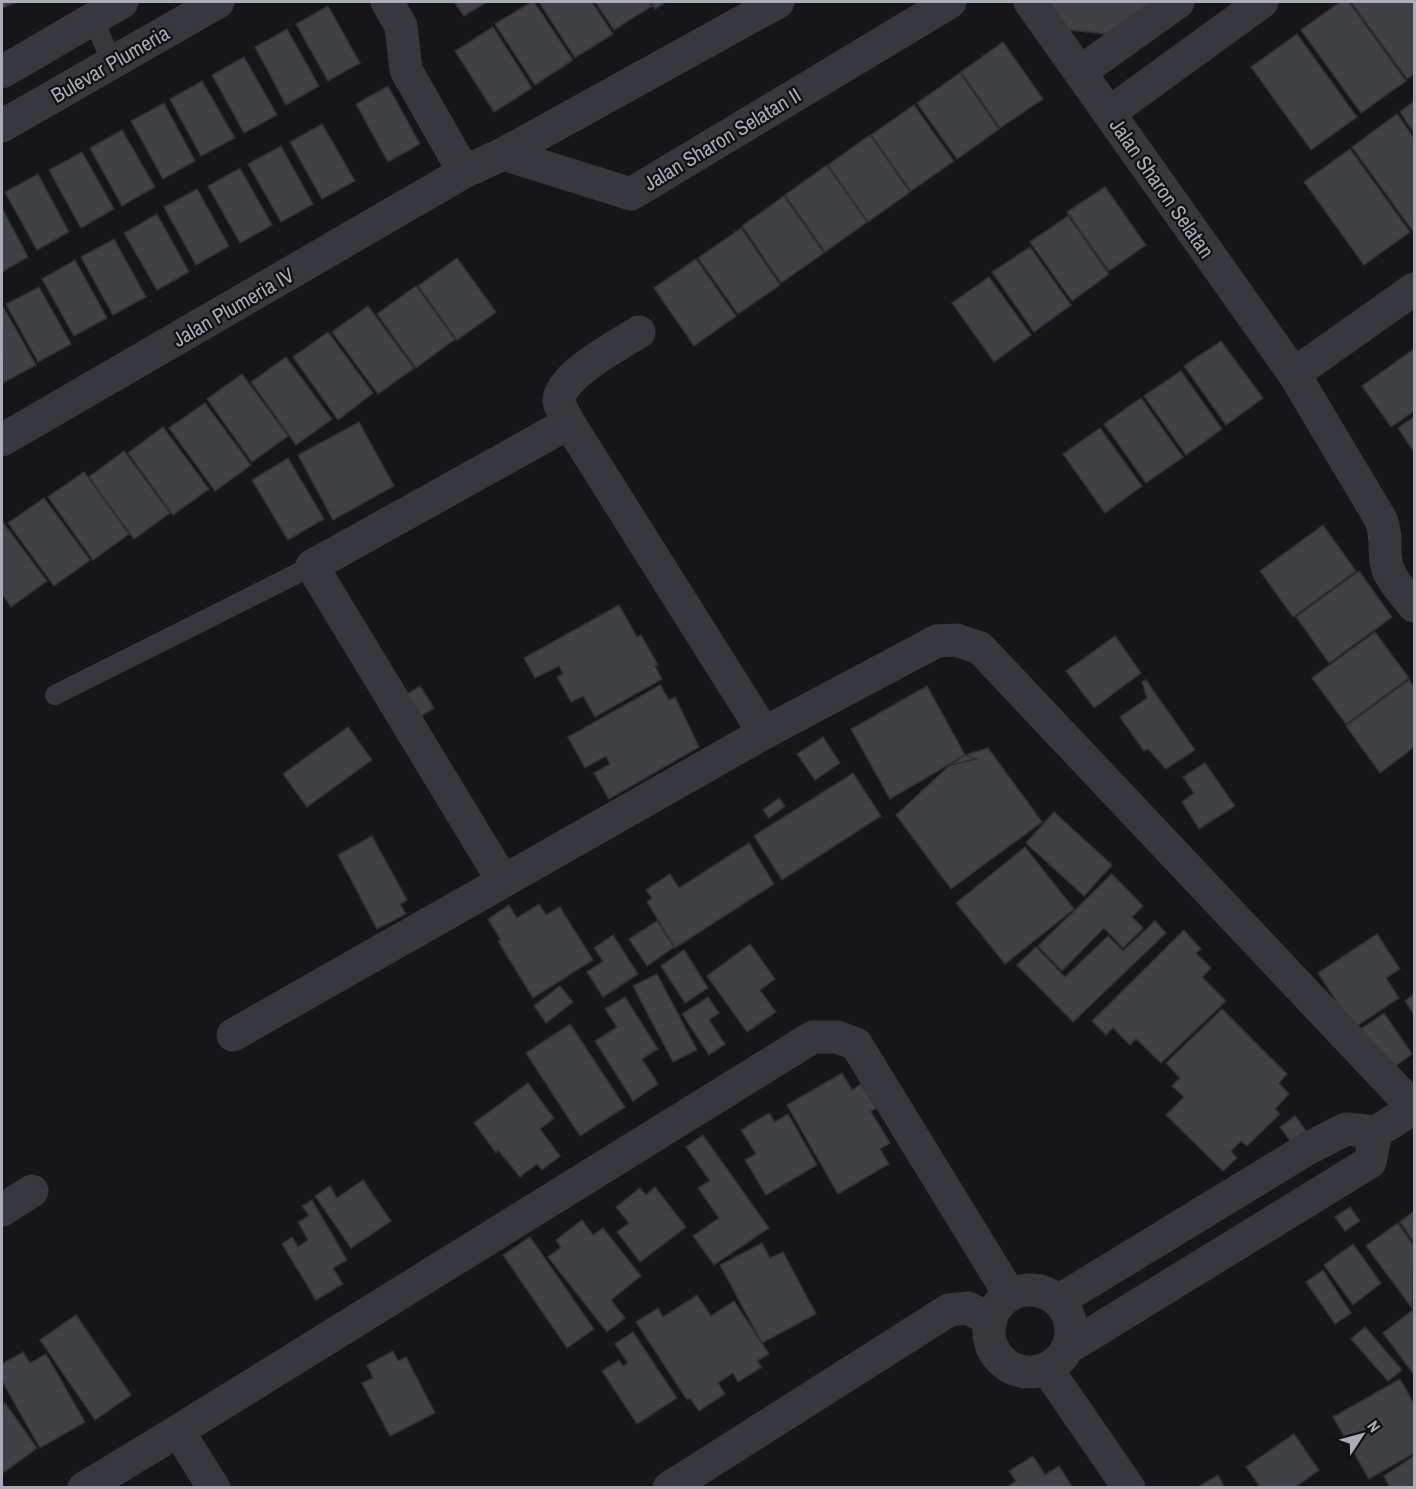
<svg xmlns="http://www.w3.org/2000/svg" width="1416" height="1489" viewBox="0 0 1416 1489" font-family="'Archivo Narrow',sans-serif">
	<rect width="100%" height="100%" fill="#161618"/>
	<!-- building -->
	<g fill="#404145" stroke="#303034" stroke-width="1.5">
		<polygon points="2,2 17,2 2,8"/>
		<polygon points="454,2 487,2 464,16"/>
		<polygon points="531,2 534,2 573,60 535,85 495,24"/>
		<polygon points="539,2 592,2 613,34 575,58"/>
		<polygon points="595,2 649,2 652,6 614,30"/>
		<polygon points="651,2 666,2 655,9"/>
		<polygon points="1049,2 1151,2 1106,34 1069,30"/>
		<polygon points="1340,2 1349,2 1406,81 1361,113 1301,30"/>
		<polygon points="1351,2 1414,2 1414,74 1407,79"/>
		<polygon points="328,6 360,63 328,81 296,24"/>
		<polygon points="493,27 532,88 494,112 455,51"/>
		<polygon points="287,29 319,86 286,105 255,47"/>
		<polygon points="1297,34 1357,117 1311,150 1251,67"/>
		<polygon points="1003,42 1043,99 1000,128 961,72"/>
		<polygon points="244,57 277,115 244,133 212,75"/>
		<polygon points="960,73 999,129 957,159 917,103"/>
		<polygon points="202,81 235,138 201,156 170,99"/>
		<polygon points="388,86 420,144 388,162 356,104"/>
		<polygon points="1414,101 1414,133 1400,112"/>
		<polygon points="164,103 195,161 163,179 131,121"/>
		<polygon points="914,105 954,161 911,191 871,135"/>
		<polygon points="1397,114 1414,138 1414,228 1412,230 1352,147"/>
		<polygon points="322,124 355,181 322,199 290,142"/>
		<polygon points="122,130 155,187 122,206 90,148"/>
		<polygon points="870,135 910,192 868,222 828,165"/>
		<polygon points="281,146 313,204 281,222 248,164"/>
		<polygon points="1350,149 1410,232 1364,265 1304,182"/>
		<polygon points="82,152 114,209 81,228 49,170"/>
		<polygon points="827,165 867,222 825,252 785,195"/>
		<polygon points="240,168 272,225 240,243 208,186"/>
		<polygon points="38,174 69,232 37,250 5,192"/>
		<polygon points="1105,187 1146,245 1109,271 1067,212"/>
		<polygon points="197,189 229,246 196,265 164,207"/>
		<polygon points="784,196 824,253 781,283 742,226"/>
		<polygon points="2,208 28,257 2,272"/>
		<polygon points="157,214 189,272 157,290 124,233"/>
		<polygon points="1068,216 1109,274 1072,301 1030,242"/>
		<polygon points="741,228 780,285 738,314 698,258"/>
		<polygon points="114,239 146,297 113,315 81,257"/>
		<polygon points="1030,247 1071,305 1034,332 992,272"/>
		<polygon points="457,258 496,312 457,340 418,286"/>
		<polygon points="696,259 736,316 694,346 654,288"/>
		<polygon points="75,260 107,318 74,336 42,279"/>
		<polygon points="989,277 1031,335 994,362 952,303"/>
		<polygon points="416,286 455,339 416,368 377,314"/>
		<polygon points="39,287 71,344 38,362 6,304"/>
		<polygon points="368,306 414,368 378,394 332,332"/>
		<polygon points="4,308 36,365 3,383 2,309"/>
		<polygon points="328,332 373,393 338,420 293,357"/>
		<polygon points="1221,341 1263,398 1226,425 1184,366"/>
		<polygon points="1414,349 1414,411 1391,427 1362,386"/>
		<polygon points="286,357 332,419 296,445 251,382"/>
		<polygon points="1181,371 1222,429 1186,455 1144,396"/>
		<polygon points="242,374 288,436 252,462 207,399"/>
		<polygon points="1141,398 1183,457 1146,483 1104,424"/>
		<polygon points="205,403 251,465 215,491 169,428"/>
		<polygon points="1414,417 1414,452 1398,428"/>
		<polygon points="359,422 394,486 333,520 298,455"/>
		<polygon points="163,427 209,489 173,515 128,453"/>
		<polygon points="1100,428 1142,486 1105,513 1063,454"/>
		<polygon points="124,451 170,513 134,539 89,477"/>
		<polygon points="288,458 324,519 288,540 252,480"/>
		<polygon points="84,472 129,534 93,560 48,497"/>
		<polygon points="44,498 90,560 54,586 8,523"/>
		<polygon points="2,521 47,581 11,607 2,594"/>
		<polygon points="1323,525 1356,571 1293,617 1260,571"/>
		<polygon points="1359,571 1392,617 1329,663 1296,617"/>
		<polygon points="619,605 637,637 641,635 658,665 655,666 662,679 595,717 583,696 571,702 557,677 563,674 559,666 535,678 524,658"/>
		<polygon points="1375,632 1409,678 1346,724 1312,678"/>
		<polygon points="1115,636 1141,673 1094,708 1066,671"/>
		<polygon points="1146,680 1195,750 1166,769 1148,749 1144,751 1120,717 1147,698 1142,682"/>
		<polygon points="1409,680 1414,687 1414,747 1380,773 1346,726"/>
		<polygon points="660,685 669,700 675,697 699,747 609,799 594,773 610,764 606,756 585,768 568,737"/>
		<polygon points="420,686 434,708 414,721 399,699"/>
		<polygon points="927,686 965,755 890,799 851,729"/>
		<polygon points="348,727 372,760 307,807 283,774"/>
		<polygon points="823,737 840,763 815,780 797,754"/>
		<polygon points="988,748 1042,822 951,889 896,815 950,765 976,759 965,755"/>
		<polygon points="965,755 976,759 950,765"/>
		<polygon points="1205,763 1235,806 1199,829 1182,802 1194,793 1183,777"/>
		<polygon points="853,773 881,816 782,880 754,836"/>
		<polygon points="779,798 785,806 769,818 763,810"/>
		<polygon points="1054,812 1112,865 1084,896 1026,843"/>
		<polygon points="372,836 407,900 400,904 406,914 377,929 338,855"/>
		<polygon points="749,843 774,884 675,948 647,902 652,898 646,890 670,874 679,888"/>
		<polygon points="1025,847 1074,909 1005,964 956,903"/>
		<polygon points="1112,874 1143,906 1132,917 1143,928 1123,948 1104,928 1062,971 1038,946"/>
		<polygon points="539,904 546,915 560,907 593,960 533,998 498,941 501,940 488,919 509,905 517,918"/>
		<polygon points="657,921 674,947 647,966 629,939"/>
		<polygon points="1155,921 1166,933 1073,1022 1017,965 1036,947 1065,977 1108,936 1123,951"/>
		<polygon points="1184,930 1201,949 1196,953 1211,968 1202,977 1226,1001 1161,1063 1136,1039 1130,1045 1113,1028 1106,1035 1092,1021"/>
		<polygon points="1377,934 1400,969 1386,978 1399,998 1354,1028 1318,973"/>
		<polygon points="613,935 638,974 603,997 587,972 603,961 594,948"/>
		<polygon points="750,944 775,979 760,990 776,1012 747,1032 707,976"/>
		<polygon points="684,950 708,988 685,1003 661,966"/>
		<polygon points="657,974 697,1050 673,1062 633,986"/>
		<polygon points="560,986 573,1002 546,1023 534,1006"/>
		<polygon points="1414,994 1414,1014 1405,1001"/>
		<polygon points="625,997 658,1049 642,1059 658,1084 633,1101 595,1041 617,1027 605,1009"/>
		<polygon points="708,997 719,1013 709,1020 725,1044 709,1055 682,1014"/>
		<polygon points="1222,1009 1287,1074 1279,1083 1289,1094 1275,1109 1280,1114 1247,1146 1241,1141 1231,1151 1237,1158 1223,1171 1166,1115 1184,1097 1172,1086 1180,1078 1166,1063"/>
		<polygon points="1384,1013 1412,1054 1390,1070 1361,1029"/>
		<polygon points="570,1024 625,1107 580,1136 526,1053"/>
		<polygon points="842,1073 852,1090 861,1084 876,1108 871,1112 890,1143 880,1149 889,1164 838,1194 787,1105"/>
		<polygon points="528,1083 554,1118 540,1129 560,1156 542,1170 537,1164 520,1177 498,1150 496,1153 474,1123"/>
		<polygon points="769,1113 775,1122 788,1114 817,1165 766,1195 745,1160 756,1154 741,1130"/>
		<polygon points="1295,1116 1306,1131 1291,1142 1280,1127"/>
		<polygon points="703,1135 769,1228 714,1265 693,1236 719,1218 698,1188 710,1181 686,1147"/>
		<polygon points="363,1180 391,1221 351,1248 315,1196 330,1186 337,1198"/>
		<polygon points="655,1187 686,1227 640,1262 617,1232 629,1223 616,1207 640,1188 646,1195"/>
		<polygon points="312,1200 347,1260 333,1268 343,1284 316,1300 282,1244 292,1237 298,1247 308,1240 298,1222 309,1216 302,1206"/>
		<polygon points="1350,1207 1360,1221 1345,1231 1335,1217"/>
		<polygon points="1414,1211 1414,1242 1400,1222"/>
		<polygon points="582,1220 593,1235 603,1228 641,1276 611,1300 625,1318 607,1332 548,1257 561,1247 556,1240"/>
		<polygon points="1398,1223 1414,1246 1412,1308 1366,1246"/>
		<polygon points="530,1237 594,1329 567,1348 503,1255"/>
		<polygon points="762,1243 770,1258 783,1252 816,1314 762,1343 720,1265"/>
		<polygon points="1353,1244 1381,1283 1353,1305 1324,1265"/>
		<polygon points="1323,1270 1351,1313 1335,1324 1306,1282"/>
		<polygon points="697,1295 711,1316 734,1301 769,1354 757,1361 762,1367 738,1382 733,1373 718,1383 725,1394 699,1411 690,1398 687,1400 636,1322 658,1308 663,1317"/>
		<polygon points="1414,1309 1414,1375 1383,1333"/>
		<polygon points="76,1315 131,1395 95,1420 40,1340"/>
		<polygon points="1365,1327 1402,1370 1388,1381 1351,1339"/>
		<polygon points="633,1332 677,1398 637,1424 602,1371 619,1360 623,1366 628,1363 615,1344"/>
		<polygon points="393,1351 398,1361 406,1357 435,1413 390,1436 362,1383 373,1378 367,1365"/>
		<polygon points="23,1352 30,1363 46,1354 85,1422 40,1448 2,1381 2,1364"/>
		<polygon points="1400,1379 1414,1404 1414,1453 1369,1479 1333,1417"/>
		<polygon points="5,1403 37,1448 4,1472 2,1468 2,1405"/>
		<polygon points="1294,1434 1319,1470 1294,1488 1261,1488 1246,1467"/>
		<polygon points="1033,1456 1045,1475 1059,1466 1073,1488 1006,1488 1016,1481 1009,1471"/>
		<polygon points="1414,1456 1414,1488 1390,1488 1384,1476"/>
		<polygon points="1218,1475 1225,1488 1196,1488"/>
	</g>
	<g fill="none" stroke-linecap="round" stroke-linejoin="round">
		<!-- lane -->
		<g stroke="#37383d" stroke-width="20">
			<polyline points="93,18 112,63"/>
			<polyline points="55,695 312,566"/>
		</g>
		<!-- street -->
		<g stroke="#37383d" stroke-width="33">
			<polyline points="387,2 401,26 406,70 464,172 503,154 778,2"/>
			<path d="M1030,2L1294,374L1380,518C1387,532 1384,546 1386,561C1388,578 1404,593 1414,606"/>
			<polyline points="2,72 122,2"/>
			<polyline points="1080,72 1178,2"/>
			<polyline points="1109,113 1262,2"/>
			<polyline points="2,126 218,2"/>
			<polyline points="503,154 631,194 950,2"/>
			<path d="M639,332C620,344 557,377 559,402C560,408 566,417 569,423L764,733"/>
			<polyline points="1294,374 1414,289"/>
			<polyline points="2,440 464,172"/>
			<polyline points="503,881 312,566 569,423"/>
			<polyline points="233,1035 764,733 937,641 956,640 980,648 1414,1108 1376,1132 1346,1129 1307,1149 1058,1301"/>
			<polyline points="2,1210 32,1191"/>
			<circle cx="1030" cy="1331" r="41"/>
			<polyline points="1068,1348 1370,1162 1376,1132"/>
			<polyline points="1047,1369 1129,1488"/>
			<polyline points="178,1431 813,1037 837,1037 856,1044 1010,1295"/>
			<polyline points="84,1488 178,1431 214,1488"/>
			<polyline points="669,1488 949,1310 968,1308 991,1320"/>
		</g>
	</g>
	<g text-anchor="middle" dominant-baseline="central" stroke-width="4.5" stroke-linejoin="round" paint-order="stroke">
		<!-- street labels -->
		<g font-size="21" fill="#a8adb8" stroke="#111113">
			<text transform="translate(110 64) rotate(-30)">Bulevar Plumeria</text>
			<text transform="translate(722 139) rotate(-31)">Jalan Sharon Selatan II</text>
			<text transform="translate(1162 188) rotate(55)">Jalan Sharon Selatan</text>
			<text transform="translate(233 307) rotate(-30)">Jalan Plumeria IV</text>
		</g>
	</g>
	<!-- border -->
	<rect width="1416" height="1489" fill="none" stroke="#a8adb8" stroke-width="6"/>
	<!-- north arrow -->
	<g transform="translate(1362 1435) rotate(54)" stroke="#111113" stroke-width="4.5" paint-order="stroke">
	<path d="M0-4.5L10 22L0 15L-10 22Z" fill="#a8adb8"/>
	<text y="-9" font-size="16" font-weight="bold" text-anchor="middle" fill="#a8adb8">N</text>
	</g>
</svg>
